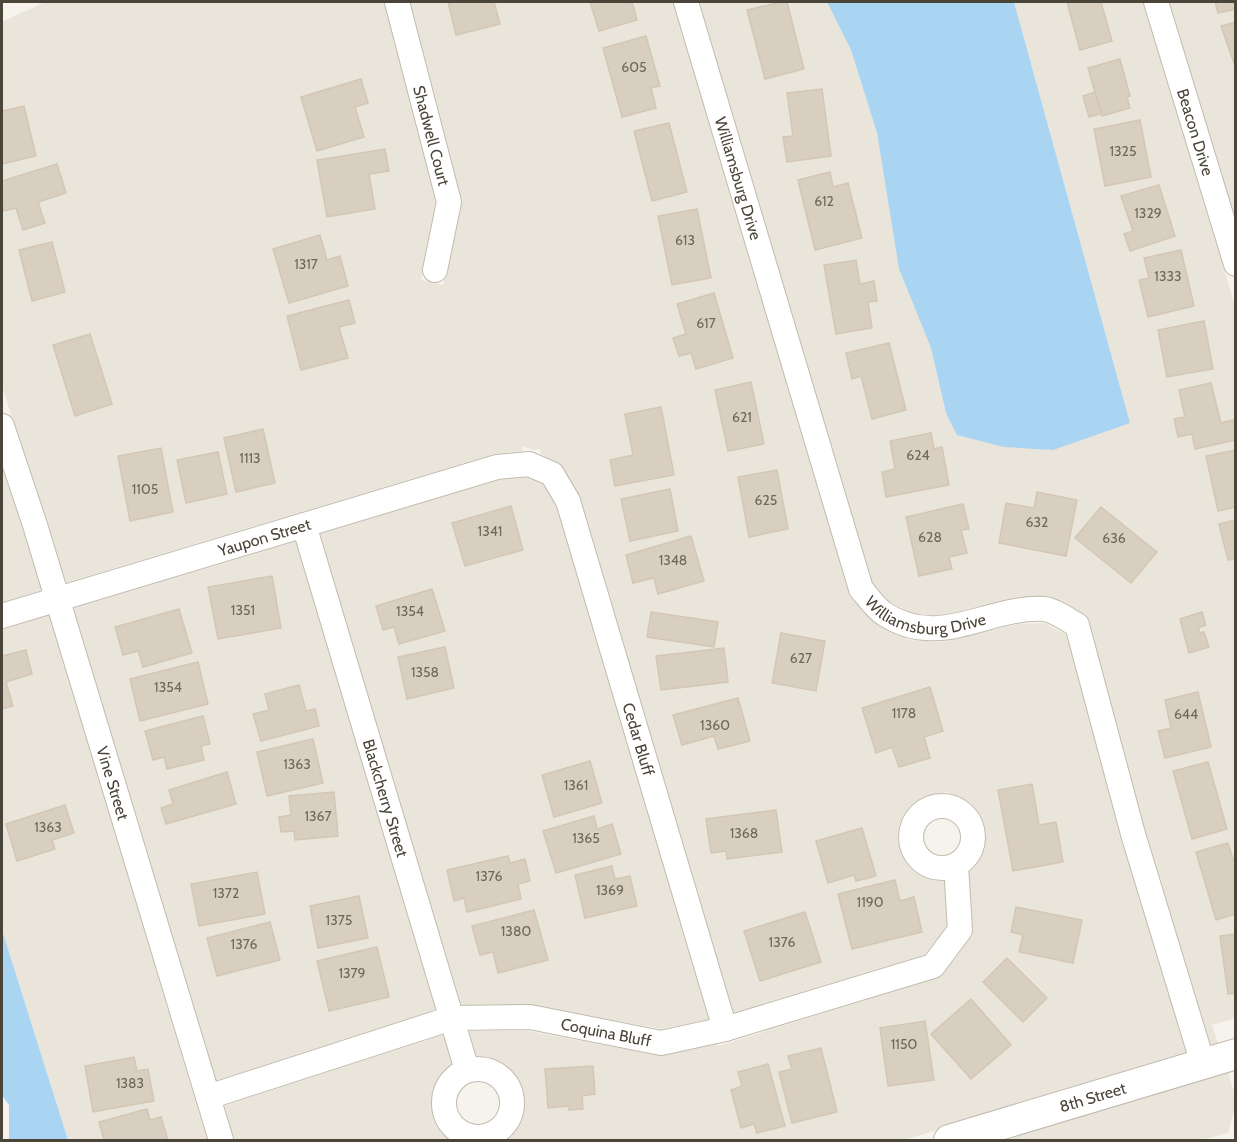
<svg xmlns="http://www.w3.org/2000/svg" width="1237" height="1142" viewBox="0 0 1237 1142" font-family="Cabin,sans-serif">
	<rect width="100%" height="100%" fill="#f6f3ec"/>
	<!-- residential -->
	<g fill="#eae5da">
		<polygon points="45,2 385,2 437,203 421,280 443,285 460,204 460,198 410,2 674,2 850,594 874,622 910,640 942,642 1019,624 1044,623 1067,635 1121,838 1188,1055 904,1140 506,1140 512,1136 523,1116 524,1101 519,1080 505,1064 487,1056 476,1056 469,1031 528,1031 662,1056 717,1044 718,1046 936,978 942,974 969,939 972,928 968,871 979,858 984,843 982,819 968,801 947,792 921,798 904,815 899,831 899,838 905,860 921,876 936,881 945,881 948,926 927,954 732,1013 579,496 562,467 541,454 540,449 532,450 523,446 522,451 494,454 65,583 2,386 2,22"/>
		<polygon points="699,2 827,2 851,50 877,133 899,269 931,348 946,414 1130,423 1014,2 1143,2 1235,305 1236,1018 1212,1025 1219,1046 1211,1048 1144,829 1088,621 1082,613 1046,596 1016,598 940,616 914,614 889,601 871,582"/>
		<polygon points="1168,2 1235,2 1235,222"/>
		<polygon points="2,467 24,530 42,590 2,603"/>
		<polygon points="527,477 544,485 557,507 709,1019 661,1029 532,1005 461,1005 319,534 498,480"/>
		<polygon points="296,541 437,1009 216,1081 73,608"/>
		<polygon points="50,615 199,1113 208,1140 68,1140 2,930 2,630"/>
		<polygon points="444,1034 453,1064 445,1071 437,1084 433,1112 441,1131 451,1140 233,1140 223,1106"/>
		<polygon points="1227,1070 1235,1094 1235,1107 1228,1133 1201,1140 994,1140"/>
	</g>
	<!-- water -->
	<g fill="#a9d4f2">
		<polygon points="827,2 1014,2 1130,423 1053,450 1004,447 957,435 946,413 931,348 899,269 877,133 851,50"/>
		<polygon points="2,930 68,1140 9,1140 9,1105 2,1095"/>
	</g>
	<!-- building -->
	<g fill="#d8cfc1" stroke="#d3c7b4" stroke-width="1.5">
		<polygon points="448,2 494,2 500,24 456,35"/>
		<polygon points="590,2 632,2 637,20 599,31"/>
		<polygon points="781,2 787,2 804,69 765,79 747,10"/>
		<polygon points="1067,2 1101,2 1112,41 1080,50"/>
		<polygon points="1215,2 1236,2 1236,9 1218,13"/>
		<polygon points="1236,22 1236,69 1221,26"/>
		<polygon points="646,36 660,86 651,88 656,108 622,117 603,48"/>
		<polygon points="1120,59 1130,96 1127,97 1130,108 1102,116 1088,68"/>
		<polygon points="361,79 368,103 355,107 364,137 317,151 301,97"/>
		<polygon points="822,89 831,156 787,162 783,137 793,136 787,93"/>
		<polygon points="1095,92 1101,114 1089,117 1083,96"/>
		<polygon points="24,106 36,156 2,164 2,111"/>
		<polygon points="1140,120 1151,177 1105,186 1094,129"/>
		<polygon points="669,123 687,192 652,201 634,131"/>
		<polygon points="385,149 389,171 369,174 375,209 327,217 317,160"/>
		<polygon points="57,164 66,193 38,202 45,223 23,230 16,208 4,211 2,203 2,181"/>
		<polygon points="830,172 833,187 848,183 862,238 815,250 798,180"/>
		<polygon points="1159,185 1175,236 1130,251 1124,234 1133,231 1121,196"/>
		<polygon points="697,209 711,278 672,285 658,216"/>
		<polygon points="320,235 327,260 340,256 348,286 289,303 273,249"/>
		<polygon points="52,242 65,292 32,301 19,250"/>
		<polygon points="1181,250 1194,306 1148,317 1139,280 1149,278 1144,258"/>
		<polygon points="856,260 860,284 874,281 877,301 868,302 872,328 836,334 824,265"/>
		<polygon points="714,293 733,358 696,369 691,353 679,356 673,338 686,334 677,304"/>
		<polygon points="349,300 355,323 339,327 348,358 301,370 287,316"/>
		<polygon points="1204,321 1213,369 1167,377 1158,330"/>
		<polygon points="90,334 112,404 75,416 53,345"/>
		<polygon points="889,343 906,410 872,419 861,376 852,379 846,353"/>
		<polygon points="751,382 764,444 728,451 715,390"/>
		<polygon points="1211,383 1221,423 1233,420 1236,440 1195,449 1192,434 1178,437 1174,419 1185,417 1179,390"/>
		<polygon points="661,407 674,475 615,486 610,460 633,455 625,414"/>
		<polygon points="263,429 275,483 236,492 224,438"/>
		<polygon points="931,433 934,449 942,447 949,485 886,497 882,472 895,469 890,441"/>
		<polygon points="161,448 173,512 130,521 118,456"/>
		<polygon points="1236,450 1236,507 1218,511 1206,456"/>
		<polygon points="218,452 227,494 186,503 177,460"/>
		<polygon points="777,470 788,529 749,537 738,477"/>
		<polygon points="670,489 678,531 630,541 621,499"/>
		<polygon points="1037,492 1077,500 1066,556 999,543 1006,503 1034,508"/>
		<polygon points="963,504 969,529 961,530 967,553 949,557 952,569 919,576 906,517"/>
		<polygon points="511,506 523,550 465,566 452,523"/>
		<polygon points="1101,507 1157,552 1131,583 1075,538"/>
		<polygon points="1236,520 1236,559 1228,560 1219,524"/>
		<polygon points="691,536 704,581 658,594 654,578 633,583 626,555"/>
		<polygon points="272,576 281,628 218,639 208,587"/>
		<polygon points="432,589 445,631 399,644 394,627 383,630 376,606"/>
		<polygon points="179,609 192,653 143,667 138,651 123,655 115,627"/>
		<polygon points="651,612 718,622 714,647 647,637"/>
		<polygon points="1202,612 1206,625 1198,628 1200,633 1204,632 1209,647 1189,653 1180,619"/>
		<polygon points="781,633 825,641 816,691 772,683"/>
		<polygon points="445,647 454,688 407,699 398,657"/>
		<polygon points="724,648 728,682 661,690 656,656"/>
		<polygon points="26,650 32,674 6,682 13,706 2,709 2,656"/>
		<polygon points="198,662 208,704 140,721 130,679"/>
		<polygon points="299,685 306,711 315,709 319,726 261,741 253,714 269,710 265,694"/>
		<polygon points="930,687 943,731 924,737 930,758 899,767 892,747 876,753 862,708"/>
		<polygon points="1198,692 1211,747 1165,758 1158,731 1171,728 1165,700"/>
		<polygon points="738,698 750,741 718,749 714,736 682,745 673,715"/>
		<polygon points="203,716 210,744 201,746 204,760 167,769 164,757 153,760 145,731"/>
		<polygon points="313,739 323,783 267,796 257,752"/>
		<polygon points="590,761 602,803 554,817 542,775"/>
		<polygon points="1208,762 1227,829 1192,839 1173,771"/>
		<polygon points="227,772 236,804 166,824 161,808 173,804 169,790"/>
		<polygon points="1032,784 1039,825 1056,822 1063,862 1013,871 998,790"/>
		<polygon points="334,792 338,836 295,840 294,831 281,832 279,817 291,815 289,796"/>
		<polygon points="65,805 74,833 52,840 55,849 17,861 6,824"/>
		<polygon points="776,810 782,852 727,859 726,851 711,853 706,819"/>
		<polygon points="594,816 597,829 612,824 621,854 556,873 543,831"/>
		<polygon points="862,828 876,876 856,881 854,875 828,883 816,841"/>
		<polygon points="1228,843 1236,868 1236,914 1216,920 1196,852"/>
		<polygon points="508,856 510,863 525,859 530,881 518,884 521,899 467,912 464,898 454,901 447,870"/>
		<polygon points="612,866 615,879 630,876 637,906 585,918 575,875"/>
		<polygon points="257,872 265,914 199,926 191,884"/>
		<polygon points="895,880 900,901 914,897 922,932 852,949 838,894"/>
		<polygon points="359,896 368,938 318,948 310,906"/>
		<polygon points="1016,907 1082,920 1073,963 1019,952 1023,935 1011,932"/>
		<polygon points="534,910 548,960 498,973 493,952 480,955 472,926"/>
		<polygon points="805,912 821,962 760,981 744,931"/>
		<polygon points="270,922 280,960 217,976 207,938"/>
		<polygon points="1236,934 1236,993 1228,994 1220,936"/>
		<polygon points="377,947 389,997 329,1011 317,961"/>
		<polygon points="1007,958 1047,998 1023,1022 983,982"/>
		<polygon points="971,999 1011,1045 971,1079 931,1034"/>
		<polygon points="925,1021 934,1080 888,1086 880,1028"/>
		<polygon points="821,1048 837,1112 792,1123 779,1072 792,1069 788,1056"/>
		<polygon points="134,1057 137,1071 148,1069 154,1101 93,1112 85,1066"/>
		<polygon points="768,1064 785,1126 757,1133 754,1124 741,1128 731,1090 742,1086 738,1072"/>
		<polygon points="593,1066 595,1094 582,1096 583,1109 569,1110 569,1106 548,1108 545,1069"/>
		<polygon points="147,1109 150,1120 161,1117 168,1140 104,1140 99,1122"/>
	</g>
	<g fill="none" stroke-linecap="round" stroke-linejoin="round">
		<defs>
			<g id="minor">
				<path id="s1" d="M397,2L449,202L435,270"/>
				<path id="s2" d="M686,2L861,589C868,597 875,607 883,613C940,651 986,606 1044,609C1054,610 1068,620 1077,625L1133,834L1203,1064"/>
				<path id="s3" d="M1156,2L1236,264"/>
				<path id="s4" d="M2,426L35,525L221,1140"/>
				<path id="s5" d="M304,525L467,1070"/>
				<path id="s6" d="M2,616L497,467L529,464L552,474L568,501L725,1029"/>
				<circle cx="942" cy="837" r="31"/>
				<circle cx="478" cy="1103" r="34"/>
				<path id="s7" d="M208,1097L452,1018L530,1017L661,1043L725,1029L933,966L960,930L956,865"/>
			</g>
			<g id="tertiary">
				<path id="s8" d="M949,1140L1236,1054"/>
			</g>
		</defs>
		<!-- minor casing -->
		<use href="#minor" stroke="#c2bbae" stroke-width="26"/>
		<!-- tertiary casing -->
		<use href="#tertiary" stroke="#c2bbae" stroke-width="32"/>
		<!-- minor -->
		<use href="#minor" stroke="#fff" stroke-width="24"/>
		<!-- tertiary -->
		<use href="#tertiary" stroke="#fff" stroke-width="30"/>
	</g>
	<g text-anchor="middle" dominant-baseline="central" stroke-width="4.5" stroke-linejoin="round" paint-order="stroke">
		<!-- number labels -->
		<g font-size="14" fill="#6e675b">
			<text x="634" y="67">605</text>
			<text x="1123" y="151">1325</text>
			<text x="824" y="201">612</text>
			<text x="1148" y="213">1329</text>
			<text x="685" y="240">613</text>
			<text x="306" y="264">1317</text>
			<text x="1168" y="276">1333</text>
			<text x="706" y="323">617</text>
			<text x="742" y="417">621</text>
			<text x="918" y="455">624</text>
			<text x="250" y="458">1113</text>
			<text x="145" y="489">1105</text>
			<text x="766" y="500">625</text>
			<text x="1037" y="522">632</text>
			<text x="490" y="531">1341</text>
			<text x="930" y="537">628</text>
			<text x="1114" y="538">636</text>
			<text x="673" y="560">1348</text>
			<text x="243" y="610">1351</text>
			<text x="410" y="611">1354</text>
			<text x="801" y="658">627</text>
			<text x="425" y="672">1358</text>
			<text x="168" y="687">1354</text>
			<text x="904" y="713">1178</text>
			<text x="1186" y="714">644</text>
			<text x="715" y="725">1360</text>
			<text x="297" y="764">1363</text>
			<text x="576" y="785">1361</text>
			<text x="318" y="816">1367</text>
			<text x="48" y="827">1363</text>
			<text x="744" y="833">1368</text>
			<text x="586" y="838">1365</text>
			<text x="489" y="876">1376</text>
			<text x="610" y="890">1369</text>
			<text x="226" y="893">1372</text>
			<text x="870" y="902">1190</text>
			<text x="339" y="920">1375</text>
			<text x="516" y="931">1380</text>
			<text x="782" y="942">1376</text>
			<text x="244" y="944">1376</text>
			<text x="352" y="973">1379</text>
			<text x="904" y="1044">1150</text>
			<text x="130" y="1083">1383</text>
		</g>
		<!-- street labels -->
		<g font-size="16" fill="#4b4439" stroke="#fff">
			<text stroke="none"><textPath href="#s3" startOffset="136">Beacon Drive</textPath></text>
			<text stroke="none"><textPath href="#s1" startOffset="138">Shadwell Court</textPath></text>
			<text stroke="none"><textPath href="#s2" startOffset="184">Williamsburg Drive</textPath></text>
			<text stroke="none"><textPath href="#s6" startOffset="274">Yaupon Street</textPath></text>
			<text stroke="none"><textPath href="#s2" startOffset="688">Williamsburg Drive</textPath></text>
			<text stroke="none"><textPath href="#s6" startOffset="854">Cedar Bluff</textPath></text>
			<text stroke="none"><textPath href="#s4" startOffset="374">Vine Street</textPath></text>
			<text stroke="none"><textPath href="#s5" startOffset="285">Blackcherry Street</textPath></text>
			<text stroke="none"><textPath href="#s7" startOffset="412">Coquina Bluff</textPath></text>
			<text stroke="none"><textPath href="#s8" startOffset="150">8th Street</textPath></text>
		</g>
	</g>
	<!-- border -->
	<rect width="1237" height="1142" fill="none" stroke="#4b4439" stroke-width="6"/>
</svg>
